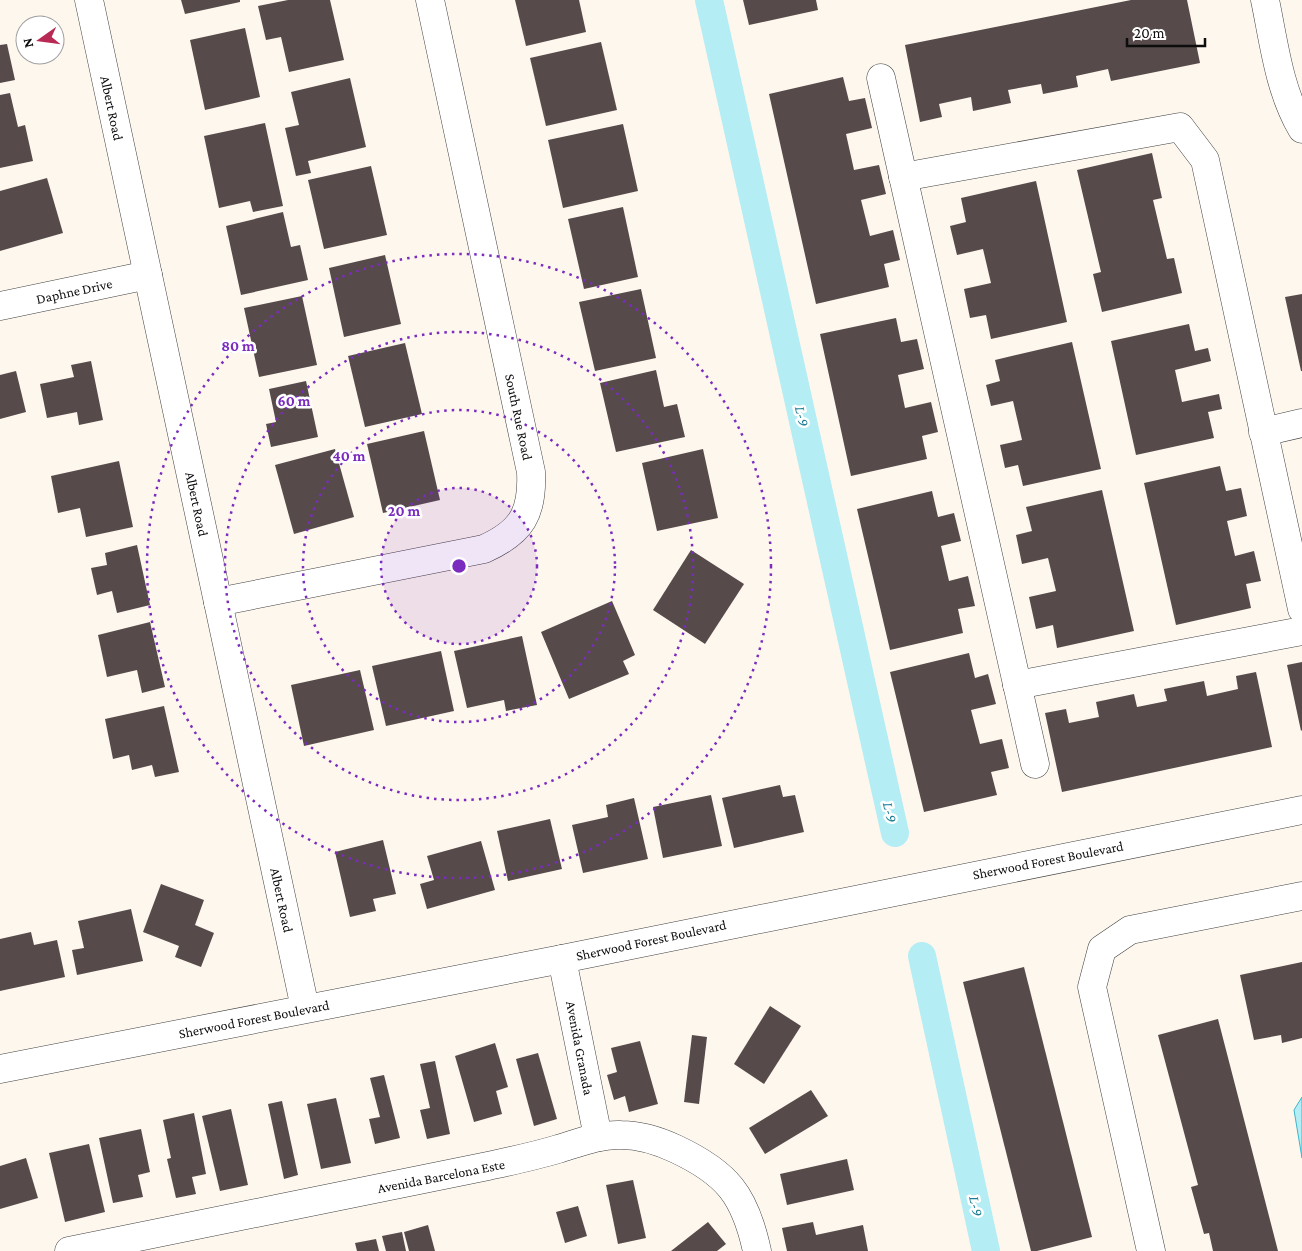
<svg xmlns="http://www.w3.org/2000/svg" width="1302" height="1251" viewBox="0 0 1302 1251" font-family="'Crimson Pro',serif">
	<rect width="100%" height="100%" fill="#fef7ee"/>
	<!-- water -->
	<polygon fill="#b4edf4" stroke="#3db5c9" points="1302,1097 1302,1158 1294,1110"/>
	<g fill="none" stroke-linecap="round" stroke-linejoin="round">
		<!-- canal -->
		<g stroke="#b4edf4" stroke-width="28">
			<polyline points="709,0 895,833"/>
			<polyline points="922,956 986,1251"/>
		</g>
	</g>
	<!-- building -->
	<g fill="#564b4a">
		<polygon points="181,0 240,0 240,2 185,14"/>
		<polygon points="288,0 330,0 344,60 289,72 281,37 266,40 258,6"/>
		<polygon points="515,0 579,0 586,32 526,46"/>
		<polygon points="743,0 816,0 818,10 749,25"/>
		<polygon points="1131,0 1187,0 1200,63 1111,81 1108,69 1076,76 1078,87 1043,94 1041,84 1008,90 1011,103 973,111 971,97 939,104 942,117 920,122 905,45"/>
		<polygon points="245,28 260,97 205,110 190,40"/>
		<polygon points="601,42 617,110 546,126 530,58"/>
		<polygon points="7,44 15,80 0,83 0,45"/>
		<polygon points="843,77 849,101 865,98 872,128 846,134 854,170 879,165 886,194 861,200 870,236 893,230 900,260 884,264 889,287 816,304 769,94"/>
		<polygon points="350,78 366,147 308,161 311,173 296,176 285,128 299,125 291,92"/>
		<polygon points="10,93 18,127 25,125 33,161 0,168 0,95"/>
		<polygon points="265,123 283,206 253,212 250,201 219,208 204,136"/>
		<polygon points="623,124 638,191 563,208 548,140"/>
		<polygon points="1152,153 1162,198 1153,200 1167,259 1174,258 1182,293 1102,312 1093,274 1101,272 1077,170"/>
		<polygon points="371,166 387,235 324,249 308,180"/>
		<polygon points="47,178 63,233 0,251 0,191"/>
		<polygon points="1036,181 1067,322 991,339 986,315 970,318 964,289 991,283 983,249 957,255 950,226 966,222 961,198"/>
		<polygon points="623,207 638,277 584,289 568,219"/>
		<polygon points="283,212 291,247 300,245 308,280 241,295 226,226"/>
		<polygon points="385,255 401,324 344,337 329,268"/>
		<polygon points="641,289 656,358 595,371 579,302"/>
		<polygon points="1302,294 1302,371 1301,371 1285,297"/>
		<polygon points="302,296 317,365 259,377 244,308"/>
		<polygon points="896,318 901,342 917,339 924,369 898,375 905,408 931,402 938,432 922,436 927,459 851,476 820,334"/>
		<polygon points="1189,324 1195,351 1208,348 1211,361 1175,370 1182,402 1219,394 1222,409 1208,412 1214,438 1136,455 1111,341"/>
		<polygon points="1072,342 1101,469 1023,486 1018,465 1005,468 1000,445 1022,440 1013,401 991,406 986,385 1000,381 995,360"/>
		<polygon points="405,343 422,414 365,427 348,356"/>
		<polygon points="91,361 103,420 79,425 77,412 47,418 40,384 74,377 71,365"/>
		<polygon points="656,370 664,407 677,404 685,437 616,452 600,383"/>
		<polygon points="16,371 26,412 0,419 0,375"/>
		<polygon points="306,381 318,437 271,447 266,424 276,422 269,389"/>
		<polygon points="424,431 440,500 383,513 367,444"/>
		<polygon points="335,449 354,517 294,534 275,465"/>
		<polygon points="703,449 718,518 657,531 642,463"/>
		<polygon points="119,461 133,527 86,537 80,508 58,513 51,476"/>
		<polygon points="1220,466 1226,491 1241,488 1247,516 1227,521 1235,556 1254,551 1261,581 1246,584 1251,608 1176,625 1144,483"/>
		<polygon points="1102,490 1134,631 1057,648 1053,625 1036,629 1029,597 1056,591 1048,558 1022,564 1016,535 1032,531 1026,507"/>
		<polygon points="932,491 938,517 954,513 961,541 941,546 949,581 968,576 975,606 958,609 963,633 890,650 857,509"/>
		<polygon points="137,545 150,605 117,613 112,591 97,595 91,568 107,565 105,553"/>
		<polygon points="691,550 744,584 705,644 653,610"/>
		<polygon points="612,601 635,655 623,661 629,674 569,699 541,632"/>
		<polygon points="150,622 165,687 142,693 137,670 107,677 98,635"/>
		<polygon points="522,636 537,705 506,711 504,700 467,708 454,651"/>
		<polygon points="441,651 454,711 386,726 372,666"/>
		<polygon points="969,653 975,678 988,674 996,704 971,710 980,744 1002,739 1009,768 991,772 997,795 924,812 890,672"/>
		<polygon points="1302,662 1302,730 1301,731 1287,665"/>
		<polygon points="360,670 374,730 304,746 291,685"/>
		<polygon points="1256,672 1272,747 1062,792 1045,713 1066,709 1069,723 1099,717 1096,702 1134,694 1137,707 1167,701 1164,689 1204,681 1207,696 1238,689 1236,676"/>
		<polygon points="164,706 179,772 155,777 152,765 132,770 129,755 113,759 105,719"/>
		<polygon points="780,785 783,797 795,795 804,832 734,848 722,798"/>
		<polygon points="711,795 722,846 663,858 653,807"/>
		<polygon points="634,798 648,859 583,873 572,825 608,817 606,805"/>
		<polygon points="550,819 562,869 508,881 497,831"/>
		<polygon points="383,840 396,894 373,899 376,911 350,917 335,852"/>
		<polygon points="481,841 495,890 427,909 420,884 434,880 427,856"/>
		<polygon points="161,884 204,900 195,925 214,933 201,967 175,957 179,946 143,932"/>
		<polygon points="131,909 143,961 77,975 72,950 84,948 78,921"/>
		<polygon points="31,932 34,945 57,940 65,977 0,991 0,939"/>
		<polygon points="1302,962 1302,1038 1282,1043 1281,1035 1254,1040 1240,975"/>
		<polygon points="1024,967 1092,1237 1037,1251 1031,1251 963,982"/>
		<polygon points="770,1006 801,1026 764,1084 734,1064"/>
		<polygon points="1218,1019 1278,1251 1213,1251 1209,1233 1204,1234 1191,1187 1198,1185 1158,1035"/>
		<polygon points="692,1035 707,1037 699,1104 684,1102"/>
		<polygon points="640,1041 658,1104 629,1112 625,1096 614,1100 607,1075 617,1072 611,1048"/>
		<polygon points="495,1043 508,1087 496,1091 502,1114 474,1122 455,1056"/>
		<polygon points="538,1053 557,1119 534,1126 516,1059"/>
		<polygon points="435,1061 450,1134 427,1139 420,1110 430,1108 420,1064"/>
		<polygon points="384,1075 400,1138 375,1144 369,1119 380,1117 370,1078"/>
		<polygon points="811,1090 828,1116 765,1154 749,1128"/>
		<polygon points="336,1098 351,1163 321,1169 307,1104"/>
		<polygon points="282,1101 298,1175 284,1179 268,1104"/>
		<polygon points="231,1109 248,1185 220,1191 202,1116"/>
		<polygon points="194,1113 206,1174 192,1177 196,1194 176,1198 167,1159 171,1158 163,1120"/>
		<polygon points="141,1129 150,1172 138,1175 143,1197 113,1203 99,1138"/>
		<polygon points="89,1144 105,1212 65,1222 49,1153"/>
		<polygon points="26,1158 38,1198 0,1209 0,1166"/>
		<polygon points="847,1159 854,1190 787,1205 780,1174"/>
		<polygon points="633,1180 646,1238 618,1244 606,1185"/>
		<polygon points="578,1206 587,1236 565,1243 556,1212"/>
		<polygon points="708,1222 726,1244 717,1251 671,1251"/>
		<polygon points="813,1222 816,1235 863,1225 868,1251 787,1251 782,1228"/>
		<polygon points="428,1225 435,1251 409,1251 404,1232"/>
		<polygon points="402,1232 406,1251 386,1251 382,1236"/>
		<polygon points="376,1239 379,1251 357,1251 355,1243"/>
	</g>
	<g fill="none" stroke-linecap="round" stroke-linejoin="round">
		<defs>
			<g id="minor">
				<polyline points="89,0 305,1008"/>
				<path d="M1265,0C1274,43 1279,90 1302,129"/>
				<polyline points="881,78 1035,764"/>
				<polyline points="903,177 1180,127 1205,160 1302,609"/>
				<polyline points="0,306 148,275"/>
				<polyline points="1263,432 1302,423"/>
				<path d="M218,602L484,549C522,532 533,513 531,472L430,0"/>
				<polyline points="1017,685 1302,631"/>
				<polyline points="562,959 598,1137"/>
				<polyline points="0,1069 562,959 1302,810"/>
				<path d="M69,1251C209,1223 348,1194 488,1166C511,1161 535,1156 558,1149C578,1143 600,1134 621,1135C640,1135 659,1141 676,1149C727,1173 745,1195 757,1251"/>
				<polyline points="1151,1251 1092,987 1102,949 1130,930 1302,896"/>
			</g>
		</defs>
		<!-- minor casing -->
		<use href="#minor" stroke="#404040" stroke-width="29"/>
		<!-- minor -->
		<use href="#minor" stroke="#fff" stroke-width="28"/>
	</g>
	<!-- distance rings -->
	<circle cx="459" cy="566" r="78" fill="#7b2cbf" fill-opacity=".12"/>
	<g fill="none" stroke="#7b2cbf" stroke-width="2.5" stroke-dasharray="2.5 5">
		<circle cx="459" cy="566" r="78"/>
		<circle cx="459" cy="566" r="156"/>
		<circle cx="459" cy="566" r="234"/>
		<circle cx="459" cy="566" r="312"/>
	</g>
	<g text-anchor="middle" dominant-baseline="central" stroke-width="5" stroke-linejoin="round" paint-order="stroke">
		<!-- street labels -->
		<g font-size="14" fill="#0d0d0d" stroke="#fff">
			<text transform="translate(112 108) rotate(78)">Albert Road</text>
			<text transform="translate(74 291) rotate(-12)">Daphne Drive</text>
			<text transform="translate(519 417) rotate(78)">South Rue Road</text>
			<text transform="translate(197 504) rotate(78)">Albert Road</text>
			<text transform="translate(1048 860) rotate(-11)">Sherwood Forest Boulevard</text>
			<text transform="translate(282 900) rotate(78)">Albert Road</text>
			<text transform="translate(651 940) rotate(-12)">Sherwood Forest Boulevard</text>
			<text transform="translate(254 1019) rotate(-11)">Sherwood Forest Boulevard</text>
			<text transform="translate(580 1048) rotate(79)">Avenida Granada</text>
			<text transform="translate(441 1176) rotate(-11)">Avenida Barcelona Este</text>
		</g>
		<!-- water labels -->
		<g font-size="15" font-style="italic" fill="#1a7e95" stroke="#fff">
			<text transform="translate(802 416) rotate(77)">L-9</text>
			<text transform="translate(890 812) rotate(77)">L-9</text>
			<text transform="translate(976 1206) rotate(78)">L-9</text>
		</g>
	</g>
	<circle cx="459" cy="566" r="8" fill="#7b2cbf" stroke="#fff" stroke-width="2.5"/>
	<g font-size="15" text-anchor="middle" font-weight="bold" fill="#7b2cbf" stroke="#fff" stroke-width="5" stroke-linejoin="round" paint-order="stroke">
		<text x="238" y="351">80 m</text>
		<text x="294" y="406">60 m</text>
		<text x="349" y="461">40 m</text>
		<text x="404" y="516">20 m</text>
	</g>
	<!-- north arrow -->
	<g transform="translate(40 40) rotate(256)"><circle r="24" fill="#ffffff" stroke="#9e9e9e"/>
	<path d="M0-4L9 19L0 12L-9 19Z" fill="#b92955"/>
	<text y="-8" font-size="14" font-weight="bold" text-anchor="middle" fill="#0d0d0d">N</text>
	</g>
	<!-- scale -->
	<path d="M1127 38v8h78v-8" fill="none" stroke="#0d0d0d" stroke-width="2.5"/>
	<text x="1134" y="38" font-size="15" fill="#0d0d0d" stroke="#ffffff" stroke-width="4" paint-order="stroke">20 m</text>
</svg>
